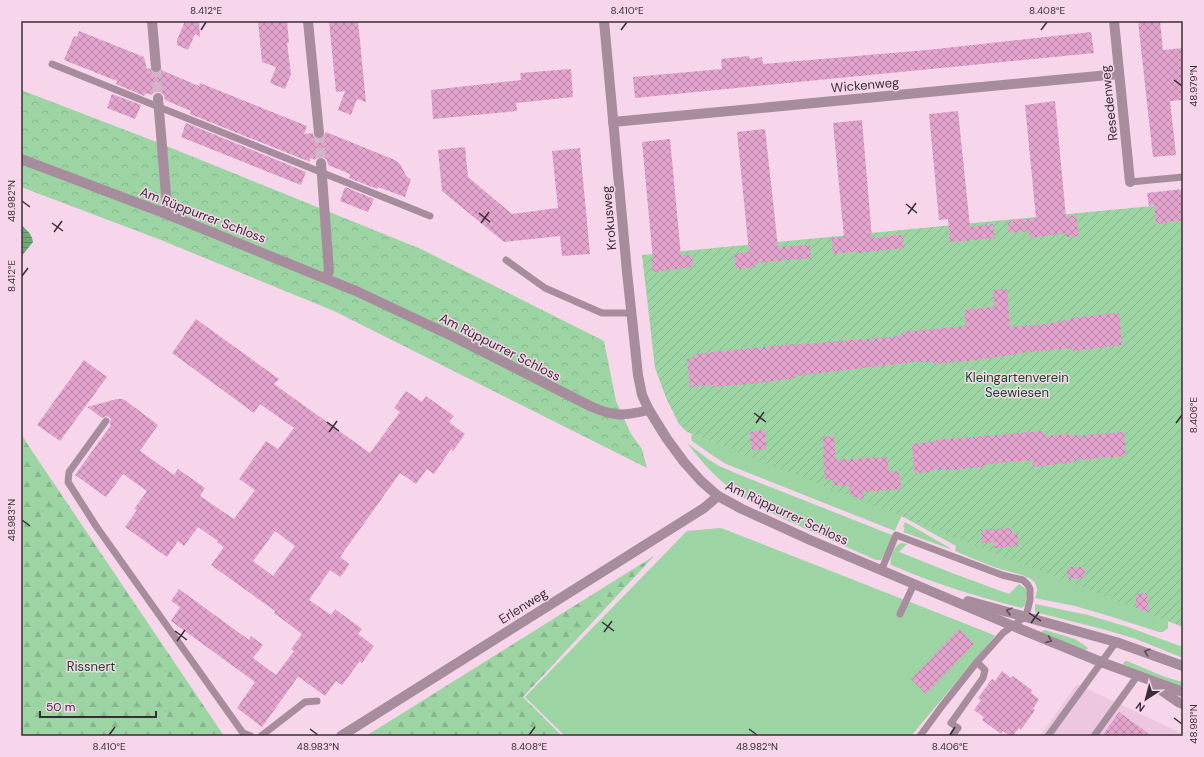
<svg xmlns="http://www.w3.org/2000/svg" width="1204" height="757" viewBox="0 0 1204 757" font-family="'DM Sans',sans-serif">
	<defs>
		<pattern id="forest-firs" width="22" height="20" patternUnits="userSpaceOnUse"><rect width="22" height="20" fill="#9cd4a3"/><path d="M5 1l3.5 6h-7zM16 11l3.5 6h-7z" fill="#87b68d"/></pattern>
		<pattern id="park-crowns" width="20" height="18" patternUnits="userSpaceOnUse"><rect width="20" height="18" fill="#9cd4a3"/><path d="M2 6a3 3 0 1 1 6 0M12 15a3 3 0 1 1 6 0" fill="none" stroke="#87b68d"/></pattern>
		<pattern id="garden-furrows" width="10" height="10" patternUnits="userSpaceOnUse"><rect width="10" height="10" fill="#9cd4a3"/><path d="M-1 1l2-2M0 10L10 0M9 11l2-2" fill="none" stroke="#87b68d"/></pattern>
		<pattern id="water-rules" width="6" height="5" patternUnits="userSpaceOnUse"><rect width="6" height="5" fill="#6fa777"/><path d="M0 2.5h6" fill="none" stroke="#5c8862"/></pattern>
		<pattern id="building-cross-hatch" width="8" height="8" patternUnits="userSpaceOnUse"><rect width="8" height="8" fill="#e2a3cd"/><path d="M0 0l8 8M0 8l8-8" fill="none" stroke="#b885a7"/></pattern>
	</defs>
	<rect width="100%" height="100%" fill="#f7d6eb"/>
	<!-- built -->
	<polygon fill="#edc7df" points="1077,684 1183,734 1183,736 1040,736"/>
	<!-- grass -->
	<g fill="#9cd4a3">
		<polygon points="692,434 902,515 896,528 895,531 726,464 712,455 692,441 691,438"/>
		<path d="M687,443L708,459L719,466L740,475L892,535L893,537L883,557L881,560H876C856,551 835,542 815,533C781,518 747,504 719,479C707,468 697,456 687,443Z"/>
		<path d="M906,517L1168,621V628L1163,632H1159L1109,616L1075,606L1035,598C1037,593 1038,588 1035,583C1028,574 1007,572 997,568C983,563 969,557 955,551L956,546L907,519Z"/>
		<polygon points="905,522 950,548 950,549 903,532 905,528 903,527"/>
		<polygon points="721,528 989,633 995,636 911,736 565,736 525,697 687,531"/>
		<path d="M901,543L907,544L899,552L952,573L1009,594L1019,584L1026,589L1027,594L1025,605L1022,608C977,597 933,583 891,565C889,557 894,546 901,543Z"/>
		<polygon points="1035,604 1088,615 1128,627 1183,647 1183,658 1136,639 1106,630 1035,612"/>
		<polygon points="1045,630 1075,639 1087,647 1088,649 1085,650 1045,635 1042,633 1042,631"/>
		<polygon points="1125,661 1127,661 1165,677 1183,682 1183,687 1124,665 1123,664"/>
	</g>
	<!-- forest -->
	<g fill="url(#forest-firs)">
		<polygon points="21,433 26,442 224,736 21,736"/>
		<polygon points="654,556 523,697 562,736 366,736"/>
	</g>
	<!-- park -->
	<polygon fill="url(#park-crowns)" points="21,90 154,141 421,249 604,341 616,401 631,434 642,449 647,468 334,311 161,240 21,187"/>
	<!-- garden -->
	<polygon fill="url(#garden-furrows)" points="1183,203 1183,627 687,432 679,424 667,400 655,368 642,255"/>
	<!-- water -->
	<path fill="url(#water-rules)" d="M21,225C27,230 32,234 33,242L21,257Z"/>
	<!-- building -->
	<g fill="url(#building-cross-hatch)" fill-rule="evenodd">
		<polygon points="185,21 199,21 200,37 195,34 188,50 177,45 177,40"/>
		<polygon points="258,21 287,21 289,43 287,43 291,74 285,89 270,83 276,67 262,62"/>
		<polygon points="329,21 358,21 366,102 357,99 351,115 338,110 345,91 336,92"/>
		<polygon points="1138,21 1160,21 1163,50 1183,48 1183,100 1170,101 1176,155 1153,157"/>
		<polygon points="79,31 144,57 147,69 150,68 154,73 157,73 161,70 199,86 200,83 307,126 304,134 313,133 314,137 317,139 320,139 323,138 326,132 395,160 400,164 407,177 411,179 405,197 378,187 377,189 349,178 350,174 328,165 327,160 323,157 318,157 315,160 310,158 310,162 190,114 191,111 165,100 164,95 160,92 155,92 152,95 146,93 144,96 116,84 117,81 64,60 74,36 77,37"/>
		<polygon points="1091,32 1094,53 635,98 633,77 722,69 721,59 749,56 750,59 762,57 763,64 927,50"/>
		<polygon points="571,69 573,97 516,103 517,111 433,119 431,90 521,80 520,73"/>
		<polygon points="112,94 141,105 135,119 107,108"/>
		<polygon points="1055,101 1066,217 1076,215 1079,236 1066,237 1066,233 1030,238 1029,231 1009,233 1008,221 1036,218 1025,105"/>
		<polygon points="958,111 970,227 993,224 995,238 950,242 948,219 939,220 929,114"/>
		<polygon points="862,120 872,238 903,235 904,248 859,253 859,251 833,254 832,238 844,237 833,123"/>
		<polygon points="186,123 306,172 301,185 181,137"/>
		<polygon points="765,129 778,247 810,245 811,258 755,263 756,267 736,269 734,254 749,252 737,132"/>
		<polygon points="670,139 681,256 692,255 693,267 653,272 651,260 653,260 642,142"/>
		<polygon points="465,147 468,177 512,214 558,208 552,151 580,148 590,254 562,256 560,236 504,242 442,191 438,150"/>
		<polygon points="345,187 374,199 368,212 340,201"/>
		<polygon points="1183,189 1183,220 1156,224 1154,205 1149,206 1147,193"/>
		<polygon points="1007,289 1010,327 1045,324 1072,319 1072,318 1117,313 1119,314 1122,345 1073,351 1073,348 1029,352 978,360 933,364 932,362 914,362 795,376 796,378 758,383 714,387 714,385 690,387 687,359 695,358 694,354 793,344 793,345 902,336 902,332 966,326 964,310 994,307 993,290"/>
		<path d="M196,319L279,379L274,384L370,453L400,412L394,408L406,391L422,402L426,396L454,416L449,422L465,434L453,451L451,449L434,474L427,469L416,484L400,473L340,557L349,564L345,571L340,577L330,570L309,600L331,615L335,609L362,629L358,634L374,646L362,663L360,661L342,685L336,681L325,696L299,677L297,678L262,727L237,708L255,682L171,621L180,607L171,601L179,589L249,640L251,636L263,645L253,658L276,675L294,651L291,649L302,634L274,613L275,611L211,565L224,547L217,542L218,541L198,527L184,546L178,541L167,557L125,527L137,510L134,509L147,491L123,474L106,497L75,475L111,425L110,424L111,419L109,417L106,416L102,418L87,407L117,399H122L125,400L158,425L140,451L174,475L178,469L205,488L200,496L234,519L255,490L239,479L266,441L278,449L294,428L260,404L254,413L172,353ZM275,531L295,546L273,576L253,561Z"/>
		<polygon points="84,360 107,377 60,441 37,425"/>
		<polygon points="765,430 766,449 752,450 750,432"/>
		<polygon points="1044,431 1044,436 1069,434 1069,436 1124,432 1126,456 1076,460 1076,462 1033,467 1032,460 985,464 985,467 961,469 961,470 932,470 932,472 914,473 912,444 936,441 936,440"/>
		<polygon points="834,436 836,460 887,457 889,472 899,471 901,489 863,492 864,500 850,495 849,486 833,485 833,480 825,480 823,455 824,455 823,437"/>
		<polygon points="1012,528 1012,534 1018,534 1018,546 994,548 994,542 982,543 981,530"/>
		<polygon points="1067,567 1084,567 1085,578 1068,579"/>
		<polygon points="1147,593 1149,612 1136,608 1136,594"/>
		<polygon points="959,629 974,644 926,694 911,679"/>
		<polygon points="1002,671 1011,678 1013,676 1032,690 1031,693 1039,699 1033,709 1035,710 1021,730 1019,728 1013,736 1010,736 1003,731 1001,734 982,720 984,717 974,710 981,700 978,698 992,679 995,681"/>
		<polygon points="1119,712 1152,736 1102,736"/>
	</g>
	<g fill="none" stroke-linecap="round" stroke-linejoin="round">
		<!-- minor-tunnel -->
		<g stroke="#d1b4c7" stroke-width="10" stroke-dasharray="10 5" stroke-linecap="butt">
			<polyline points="156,67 158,98"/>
			<polyline points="319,133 321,163"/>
		</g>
		<!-- service -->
		<g stroke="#a78c9d" stroke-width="7">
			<polyline points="52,64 430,216"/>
			<polyline points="1130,182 1183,177"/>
			<polyline points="506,260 545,288 602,313 630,313"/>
			<polyline points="106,421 69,472 68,482 96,526 243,733 251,736"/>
			<polyline points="881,571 896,535 1002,575 1023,580 1028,585 1030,589 1030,600 1026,616 1003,633 977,662 942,706 920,736"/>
			<polyline points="900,614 914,584"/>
			<polyline points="261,736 305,702 317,701"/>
			<polyline points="952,736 958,728 951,723 983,678 985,670 977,662"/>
			<polyline points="1048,736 1116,642"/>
			<polyline points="1094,736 1138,675"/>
		</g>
		<!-- minor -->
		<g stroke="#a78c9d" stroke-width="10">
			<polyline points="152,21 156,67"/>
			<polyline points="308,21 319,133"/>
			<polyline points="604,21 627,272 638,375 642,395 649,410 667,439 684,462 701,481 718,496 742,509 810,540 1013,626 1101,662 1183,692"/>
			<polyline points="1114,21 1130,182"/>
			<polyline points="158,98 167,207 164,213"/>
			<polyline points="613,122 1119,74"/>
			<path d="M21,159L164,213L356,291L454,337L592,407C616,417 623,416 649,410"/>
			<polyline points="321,163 329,271 326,278"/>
			<polyline points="968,601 1116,642 1183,666"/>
			<polyline points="1155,686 1178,702 1183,704"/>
			<polyline points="341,736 704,508 718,496"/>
		</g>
	</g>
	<!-- one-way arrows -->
	<defs><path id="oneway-chevron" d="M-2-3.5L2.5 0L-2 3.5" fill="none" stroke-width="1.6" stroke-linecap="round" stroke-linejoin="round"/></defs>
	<g stroke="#5b4a55">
		<use href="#oneway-chevron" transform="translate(1009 611) rotate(-165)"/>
		<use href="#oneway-chevron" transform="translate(1049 640) rotate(22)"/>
		<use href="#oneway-chevron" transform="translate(1147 652) rotate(-161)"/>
	</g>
	<!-- ticks -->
	<path fill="none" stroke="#3a2e36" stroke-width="1.5" d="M201,30L206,22M621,30L627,22M1041,30L1047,22M1174,80L1182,86M22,201L30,207M906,204L917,213M479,213L490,222M908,214L916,203M52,223L63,231M481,223L489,212M54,232L62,221M22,276L28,268M754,413L766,422M327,422L339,431M756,423L764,412M1176,423L1182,415M329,432L337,421M22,520L30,526M1029,613L1041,621M602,622L614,631M1031,623L1039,612M175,631L187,640M604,632L612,621M177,641L185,630M1174,718L1182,724M310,729L318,735M749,729L757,735M109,735L115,727M529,735L535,727M950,735L955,727"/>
	<g text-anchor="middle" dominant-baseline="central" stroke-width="3" stroke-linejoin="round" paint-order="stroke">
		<!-- street labels -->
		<g font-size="13" fill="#3a2e36" stroke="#f7d6eb">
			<text transform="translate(865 85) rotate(-5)">Wickenweg</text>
			<text transform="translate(1109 103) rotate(-96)">Resedenweg</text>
			<text transform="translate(203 215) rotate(21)">Am Rüppurrer Schloss</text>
			<text transform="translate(609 218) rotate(-95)">Krokusweg</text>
			<text transform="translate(500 347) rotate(27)">Am Rüppurrer Schloss</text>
			<text transform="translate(787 513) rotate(25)">Am Rüppurrer Schloss</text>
			<text transform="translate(523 606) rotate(-32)">Erlenweg</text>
		</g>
		<!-- park labels -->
		<g font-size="13" fill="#0a4b1d" stroke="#f7d6eb">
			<text x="1017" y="377">Kleingartenverein<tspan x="1017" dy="15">Seewiesen</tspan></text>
			<text x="91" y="666">Rissnert</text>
		</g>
	</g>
	<!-- border -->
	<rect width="1204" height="757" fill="none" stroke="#f7d6eb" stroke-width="44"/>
	<!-- north arrow -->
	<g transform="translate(1146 699) rotate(216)" stroke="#f7d6eb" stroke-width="3" paint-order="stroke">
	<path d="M0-3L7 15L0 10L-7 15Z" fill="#3a2e36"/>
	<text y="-6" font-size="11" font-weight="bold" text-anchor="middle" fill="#3a2e36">N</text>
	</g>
	<!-- scale -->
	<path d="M40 711v6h116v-6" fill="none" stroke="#3a2e36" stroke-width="2"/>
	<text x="46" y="711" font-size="12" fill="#3a2e36" stroke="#f7d6eb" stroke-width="3" paint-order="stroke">50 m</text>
	<rect x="22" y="22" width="1160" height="713" fill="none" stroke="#3a2e36" stroke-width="1.5"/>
	<g font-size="10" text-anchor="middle" fill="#3a2e36">
		<text x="206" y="14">8.412°E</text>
		<text x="627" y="14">8.410°E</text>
		<text x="1047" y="14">8.408°E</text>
		<text transform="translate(1193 86) rotate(-90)" y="4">48.979°N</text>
		<text transform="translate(11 201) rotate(-90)" y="4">48.982°N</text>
		<text transform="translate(11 276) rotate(-90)" y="4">8.412°E</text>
		<text transform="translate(1193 415) rotate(-90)" y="4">8.406°E</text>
		<text transform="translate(11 520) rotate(-90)" y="4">48.983°N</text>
		<text transform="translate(1193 724) rotate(-90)" y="4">48.981°N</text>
		<text x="109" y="750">8.410°E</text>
		<text x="318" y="750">48.983°N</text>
		<text x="529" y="750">8.408°E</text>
		<text x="757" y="750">48.982°N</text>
		<text x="950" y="750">8.406°E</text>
	</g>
</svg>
